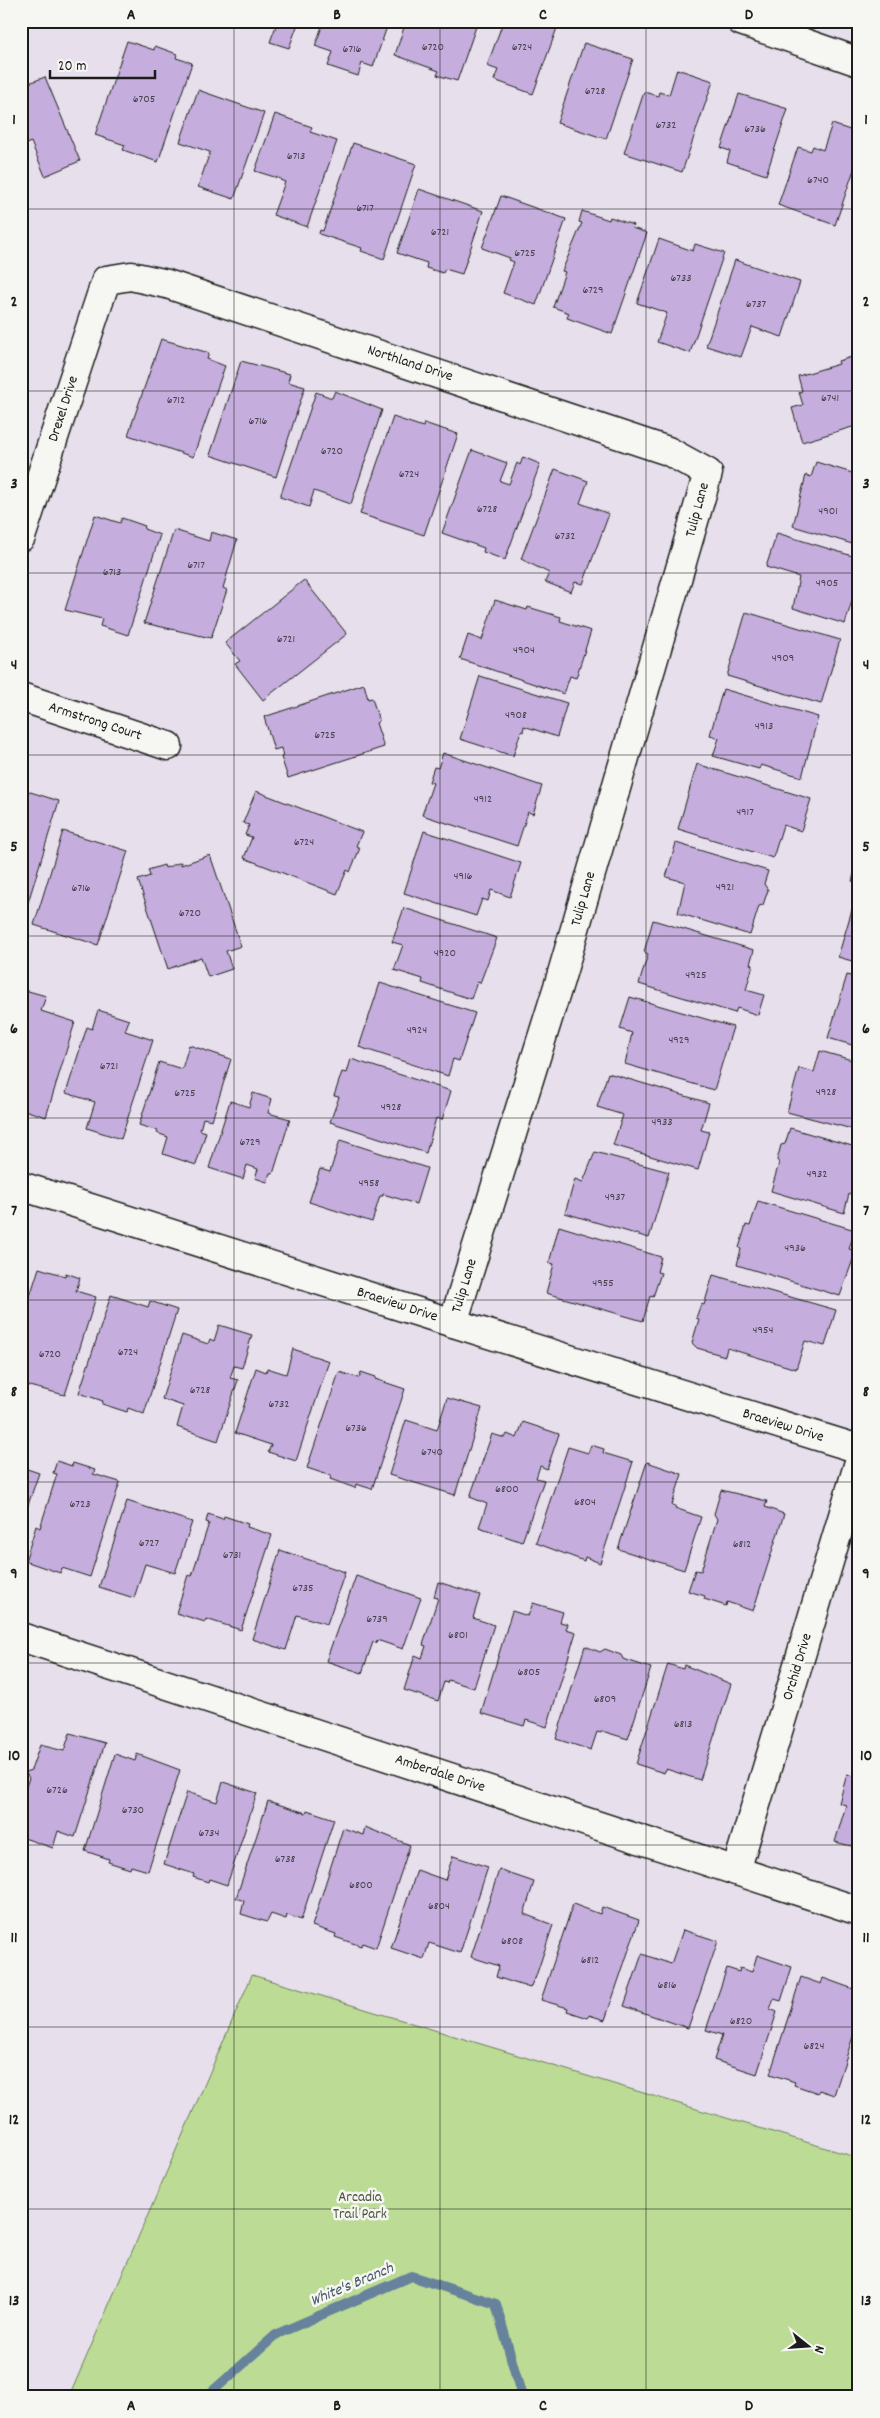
<svg xmlns="http://www.w3.org/2000/svg" width="880" height="2418" viewBox="0 0 880 2418" font-family="Dekko,sans-serif">
	<rect width="100%" height="100%" fill="#e7e0ec"/>
	<filter id="ink" filterUnits="userSpaceOnUse"><feTurbulence type="fractalNoise" baseFrequency=".02" numOctaves="2"/><feDisplacementMap in="SourceGraphic" scale="10" xChannelSelector="R" yChannelSelector="G"/><feConvolveMatrix kernelMatrix="1 2 1 2 8 2 1 2 1" color-interpolation-filters="sRGB"/></filter>
	<g filter="url(#ink)">
		<!-- green -->
		<polygon fill="#bcdc95" stroke="#6c7c58" points="252,1975 859,2158 859,2397 69,2397"/>
		<g fill="none" stroke-linecap="round" stroke-linejoin="round">
			<!-- stream -->
			<polyline stroke="#66829c" stroke-width="10" points="206,2397 277,2334 411,2276 496,2304 522,2397"/>
		</g>
		<!-- building -->
		<g fill="#c5aedd" stroke="#1c1c1c">
			<polygon points="273,21 299,21 289,48 270,42 277,23"/>
			<polygon points="324,21 389,21 373,67 362,63 358,76 328,66 333,52 315,46"/>
			<polygon points="406,21 478,21 457,81 437,75 439,71 395,55"/>
			<polygon points="509,21 537,21 557,28 533,94 494,80 498,70 487,66 503,22 508,24"/>
			<polygon points="127,41 154,50 155,46 177,54 176,58 192,63 158,162 123,150 125,145 95,135"/>
			<polygon points="584,43 633,59 606,139 557,123"/>
			<polygon points="677,69 713,81 682,172 624,153 644,92 658,96 659,92 669,95"/>
			<polygon points="45,77 80,161 45,176 31,142 21,146 21,86"/>
			<polygon points="198,90 264,113 234,199 198,187 210,152 180,142"/>
			<polygon points="739,94 788,109 766,175 727,162 730,151 721,148"/>
			<polygon points="275,114 312,127 310,132 337,141 307,227 273,215 285,182 280,180 281,179 255,171"/>
			<polygon points="832,124 859,133 859,155 835,225 778,205 798,147 811,151 813,146 823,150"/>
			<polygon points="353,143 416,164 384,259 361,251 362,248 319,234 320,230 323,231"/>
			<polygon points="419,189 483,211 462,274 445,269 443,273 426,268 427,263 397,253"/>
			<polygon points="501,196 566,219 536,305 503,293 514,262 509,260 510,258 482,248"/>
			<polygon points="582,211 609,220 610,217 633,225 632,228 647,233 612,334 567,318 569,313 553,307 565,272 562,271 582,223 579,222"/>
			<polygon points="659,239 693,251 695,244 724,253 690,353 657,342 667,313 637,303"/>
			<polygon points="735,260 800,282 782,337 752,327 741,357 706,346"/>
			<polygon points="161,339 209,353 207,359 225,366 193,457 128,435"/>
			<polygon points="859,355 859,425 802,442 792,408 803,405 799,392 802,391 798,376 839,364 838,361"/>
			<polygon points="241,361 290,374 288,382 305,387 276,477 210,455"/>
			<polygon points="335,391 382,410 351,504 314,491 309,507 280,497 316,392 332,398"/>
			<polygon points="393,417 423,427 424,423 458,434 424,535 360,514"/>
			<polygon points="472,450 507,463 500,481 509,484 517,463 520,465 523,457 540,464 505,560 483,552 484,548 442,533"/>
			<polygon points="816,462 859,475 859,546 793,526 806,475 811,477"/>
			<polygon points="555,469 588,481 580,503 609,514 583,584 575,582 571,592 545,582 549,573 521,559"/>
			<polygon points="95,515 120,523 122,518 145,526 144,529 160,535 128,635 100,626 102,619 65,610"/>
			<polygon points="174,530 209,541 211,532 237,540 223,588 227,590 211,638 144,623"/>
			<polygon points="777,533 859,558 859,578 845,624 793,608 799,577 766,567"/>
			<polygon points="304,580 347,634 263,700 235,664 240,661 225,643"/>
			<polygon points="495,600 527,610 528,607 561,617 560,621 591,631 576,678 570,676 564,694 460,659 468,635 482,640"/>
			<polygon points="746,612 840,640 821,704 727,676"/>
			<polygon points="480,676 567,703 557,737 524,726 523,732 521,731 513,756 460,739"/>
			<polygon points="364,684 368,699 372,698 379,721 376,723 384,747 288,778 281,757 283,756 281,748 274,750 264,717"/>
			<polygon points="723,689 818,717 802,777 761,765 759,769 713,756 719,738 710,735"/>
			<polygon points="443,753 542,786 533,814 528,812 517,846 422,815 433,783 429,782 434,767 438,768"/>
			<polygon points="697,764 811,799 801,831 783,825 773,858 678,829"/>
			<polygon points="24,790 59,801 26,909 21,908 21,799"/>
			<polygon points="256,791 362,832 356,846 360,848 350,872 347,870 337,894 244,858 252,837 245,835 249,825 243,823"/>
			<polygon points="63,831 128,851 98,945 34,925"/>
			<polygon points="424,831 521,863 510,897 491,890 488,901 482,899 476,916 404,893"/>
			<polygon points="676,843 768,871 764,884 768,890 763,905 759,906 750,935 678,913 685,882 666,877"/>
			<polygon points="210,855 241,946 226,951 232,969 208,977 201,957 168,969 138,880 150,876 148,870 164,865 165,868 181,862 181,865"/>
			<polygon points="859,858 859,883 852,881"/>
			<polygon points="856,896 859,897 859,963 838,957"/>
			<polygon points="404,908 497,938 480,983 477,982 471,999 422,983 423,979 394,970 403,945 392,942"/>
			<polygon points="653,920 754,950 750,964 753,965 746,990 764,995 758,1015 737,1008 735,1013 639,984 648,954 644,952"/>
			<polygon points="847,975 859,978 859,1047 828,1038"/>
			<polygon points="380,983 475,1013 459,1061 453,1059 448,1076 359,1047"/>
			<polygon points="21,989 46,996 41,1011 75,1022 46,1117 21,1109"/>
			<polygon points="630,997 733,1027 714,1090 625,1064 632,1033 620,1029"/>
			<polygon points="98,1010 129,1020 125,1031 153,1040 121,1139 87,1128 95,1102 66,1093 87,1027 92,1029"/>
			<polygon points="189,1045 231,1059 212,1120 203,1118 200,1130 206,1132 196,1165 163,1154 168,1137 157,1133 158,1131 139,1125 159,1062 182,1069"/>
			<polygon points="820,1051 859,1062 859,1120 856,1130 787,1112 799,1068 814,1072"/>
			<polygon points="351,1059 451,1091 442,1120 436,1118 426,1153 330,1122 339,1097 334,1096 342,1072 347,1073"/>
			<polygon points="608,1073 709,1103 701,1130 709,1132 698,1170 613,1145 623,1115 597,1107"/>
			<polygon points="253,1093 272,1099 268,1113 290,1119 273,1174 270,1173 267,1182 255,1178 258,1169 247,1165 243,1179 209,1168 230,1101 249,1107"/>
			<polygon points="790,1128 859,1148 859,1186 855,1184 852,1195 849,1194 844,1213 771,1191 779,1163 777,1160 781,1145 785,1144"/>
			<polygon points="340,1140 427,1168 416,1204 383,1194 383,1196 380,1196 372,1222 309,1202 320,1169 330,1172"/>
			<polygon points="595,1152 669,1172 649,1238 565,1213 575,1179 583,1182"/>
			<polygon points="758,1201 855,1230 849,1249 856,1251 840,1296 737,1265 741,1249 739,1248 746,1225 750,1226"/>
			<polygon points="559,1226 661,1257 657,1272 661,1273 653,1297 650,1296 643,1321 546,1293 554,1264 549,1263"/>
			<polygon points="39,1268 65,1276 66,1273 80,1278 76,1291 96,1297 65,1395 21,1384 21,1324"/>
			<polygon points="713,1275 836,1310 825,1346 805,1341 796,1369 727,1348 725,1356 697,1348 692,1343 699,1319 696,1318 701,1304 704,1305"/>
			<polygon points="111,1295 148,1307 150,1301 177,1310 144,1414 128,1408 127,1412 102,1404 103,1401 79,1393"/>
			<polygon points="219,1325 252,1335 242,1368 234,1366 230,1378 238,1380 218,1441 177,1427 183,1406 162,1399 182,1335 208,1344 210,1339 214,1341"/>
			<polygon points="293,1349 329,1361 296,1461 268,1452 271,1445 235,1433 256,1368 266,1372 267,1368 286,1374"/>
			<polygon points="339,1372 359,1378 361,1372 376,1377 375,1379 405,1389 372,1489 356,1484 355,1488 330,1479 331,1476 307,1468"/>
			<polygon points="447,1398 482,1408 455,1495 389,1475 406,1420 437,1430"/>
			<polygon points="523,1422 559,1434 547,1469 540,1466 536,1478 544,1480 522,1542 479,1527 487,1504 470,1497 492,1434 505,1438 507,1434 517,1438"/>
			<polygon points="591,1445 604,1449 603,1453 633,1462 600,1563 585,1557 584,1561 536,1543 568,1447 588,1453"/>
			<polygon points="57,1461 72,1466 73,1463 95,1470 93,1474 120,1482 90,1577 62,1568 60,1573 25,1561 36,1526 40,1528 57,1474 53,1473"/>
			<polygon points="647,1462 682,1474 672,1505 676,1506 675,1508 701,1517 684,1570 618,1549"/>
			<polygon points="21,1467 39,1473 21,1525"/>
			<polygon points="721,1490 767,1501 765,1507 784,1514 753,1611 727,1602 726,1606 704,1599 705,1596 688,1591 695,1570 701,1571 717,1519 714,1514"/>
			<polygon points="127,1501 192,1522 175,1573 145,1564 134,1598 99,1587"/>
			<polygon points="208,1514 223,1519 224,1516 248,1524 247,1527 272,1535 241,1630 206,1619 205,1622 176,1613 188,1575 192,1576 209,1523 206,1522"/>
			<polygon points="280,1550 345,1572 327,1624 297,1615 286,1650 252,1639"/>
			<polygon points="356,1576 421,1598 403,1649 377,1640 376,1643 373,1642 362,1673 326,1661"/>
			<polygon points="438,1582 480,1595 473,1618 494,1625 474,1688 448,1680 447,1683 444,1682 438,1701 404,1690 415,1655 422,1658 426,1646 423,1645 438,1598 434,1597"/>
			<polygon points="533,1603 563,1612 560,1622 568,1624 566,1629 576,1632 547,1727 526,1720 524,1726 481,1713 512,1611 528,1616"/>
			<polygon points="585,1646 600,1652 605,1649 621,1655 623,1659 651,1668 628,1739 602,1731 601,1733 597,1732 591,1750 556,1739"/>
			<polygon points="668,1664 683,1669 684,1665 731,1684 700,1780 666,1769 664,1773 636,1764"/>
			<polygon points="21,1714 30,1717 21,1743"/>
			<polygon points="70,1733 105,1743 75,1837 58,1831 53,1848 21,1837 21,1801 29,1778 25,1772 31,1770 40,1745 64,1751"/>
			<polygon points="859,1741 859,1762 853,1761"/>
			<polygon points="115,1754 135,1761 137,1754 180,1770 148,1871 131,1866 130,1869 108,1862 109,1859 85,1851"/>
			<polygon points="847,1774 859,1778 859,1848 835,1842 846,1805 839,1803"/>
			<polygon points="223,1782 257,1793 227,1885 209,1879 208,1882 193,1877 194,1874 164,1864 187,1792 217,1802"/>
			<polygon points="268,1801 306,1813 307,1810 334,1819 301,1920 287,1915 286,1919 271,1914 267,1922 241,1914 244,1901 236,1898"/>
			<polygon points="365,1827 410,1845 376,1948 362,1943 361,1946 335,1937 336,1934 312,1926 343,1828 363,1835"/>
			<polygon points="453,1856 488,1867 460,1953 429,1943 424,1959 391,1948 417,1870 445,1880"/>
			<polygon points="499,1870 534,1882 524,1914 553,1925 535,1979 534,1979 530,1988 496,1977 499,1966 471,1957"/>
			<polygon points="573,1904 600,1914 602,1907 639,1920 605,2020 589,2015 588,2018 567,2011 568,2008 541,2000"/>
			<polygon points="683,1930 718,1941 688,2028 624,2006 642,1954 671,1964"/>
			<polygon points="757,1955 792,1967 781,2001 774,1999 770,2009 777,2012 757,2074 714,2060 722,2035 706,2030 727,1968 739,1972 740,1968 752,1972"/>
			<polygon points="801,1977 821,1984 823,1978 859,1991 859,2018 834,2095 819,2090 818,2093 794,2085 795,2082 770,2074"/>
			<polygon points="859,2062 859,2083 853,2081"/>
		</g>
		<g fill="none" stroke-linecap="round" stroke-linejoin="round">
			<defs>
				<g id="minor">
					<polyline points="741,21 859,62"/>
					<polyline points="21,537 106,280 131,276 167,284 668,451 708,473 560,980 453,1323"/>
					<polyline points="21,697 168,746"/>
					<polyline points="21,1186 453,1323 859,1449"/>
					<polyline points="21,1637 859,1911"/>
					<polyline points="736,1871 859,1462"/>
				</g>
			</defs>
			<!-- minor casing -->
			<use href="#minor" stroke="#1c1c1c" stroke-width="31"/>
			<!-- minor -->
			<use href="#minor" stroke="#f6f6f2" stroke-width="28"/>
		</g>
	</g>
	<!-- grid -->
	<path fill="none" stroke="#1c1c1c" stroke-width="1" stroke-opacity="0.55" d="M234,21V2397M440,21V2397M646,21V2397M21,209H859M21,391H859M21,573H859M21,755H859M21,936H859M21,1118H859M21,1300H859M21,1482H859M21,1663H859M21,1845H859M21,2027H859M21,2209H859"/>
	<g text-anchor="middle" dominant-baseline="central" stroke-width="5" stroke-linejoin="round" paint-order="stroke">
		<!-- number labels -->
		<g font-size="12" fill="#46404c">
			<text x="433" y="47">6720</text>
			<text x="522" y="47">6724</text>
			<text x="352" y="49">6716</text>
			<text x="595" y="91">6728</text>
			<text x="144" y="99">6705</text>
			<text x="666" y="125">6732</text>
			<text x="755" y="129">6736</text>
			<text x="296" y="156">6713</text>
			<text x="818" y="180">6740</text>
			<text x="365" y="208">6717</text>
			<text x="440" y="232">6721</text>
			<text x="525" y="253">6725</text>
			<text x="681" y="278">6733</text>
			<text x="593" y="290">6729</text>
			<text x="756" y="304">6737</text>
			<text x="830" y="398">6741</text>
			<text x="176" y="400">6712</text>
			<text x="258" y="421">6716</text>
			<text x="332" y="451">6720</text>
			<text x="409" y="474">6724</text>
			<text x="487" y="509">6728</text>
			<text x="828" y="511">4901</text>
			<text x="565" y="536">6732</text>
			<text x="196" y="565">6717</text>
			<text x="112" y="572">6713</text>
			<text x="827" y="583">4905</text>
			<text x="286" y="639">6721</text>
			<text x="524" y="650">4904</text>
			<text x="783" y="658">4909</text>
			<text x="516" y="715">4908</text>
			<text x="764" y="726">4913</text>
			<text x="325" y="735">6725</text>
			<text x="483" y="799">4912</text>
			<text x="745" y="812">4917</text>
			<text x="304" y="842">6724</text>
			<text x="463" y="876">4916</text>
			<text x="725" y="887">4921</text>
			<text x="81" y="888">6716</text>
			<text x="190" y="913">6720</text>
			<text x="445" y="953">4920</text>
			<text x="696" y="975">4925</text>
			<text x="417" y="1030">4924</text>
			<text x="679" y="1040">4929</text>
			<text x="109" y="1066">6721</text>
			<text x="826" y="1092">4928</text>
			<text x="185" y="1093">6725</text>
			<text x="391" y="1107">4928</text>
			<text x="662" y="1122">4933</text>
			<text x="250" y="1142">6729</text>
			<text x="817" y="1174">4932</text>
			<text x="369" y="1183">4958</text>
			<text x="615" y="1197">4937</text>
			<text x="795" y="1248">4936</text>
			<text x="603" y="1283">4955</text>
			<text x="763" y="1330">4954</text>
			<text x="128" y="1352">6724</text>
			<text x="50" y="1354">6720</text>
			<text x="200" y="1390">6728</text>
			<text x="279" y="1404">6732</text>
			<text x="356" y="1428">6736</text>
			<text x="432" y="1452">6740</text>
			<text x="507" y="1489">6800</text>
			<text x="585" y="1502">6804</text>
			<text x="80" y="1504">6723</text>
			<text x="149" y="1543">6727</text>
			<text x="742" y="1544">6812</text>
			<text x="232" y="1555">6731</text>
			<text x="303" y="1588">6735</text>
			<text x="377" y="1619">6739</text>
			<text x="458" y="1635">6801</text>
			<text x="529" y="1672">6805</text>
			<text x="605" y="1699">6809</text>
			<text x="683" y="1724">6813</text>
			<text x="57" y="1790">6726</text>
			<text x="133" y="1810">6730</text>
			<text x="209" y="1833">6734</text>
			<text x="285" y="1859">6738</text>
			<text x="361" y="1885">6800</text>
			<text x="439" y="1906">6804</text>
			<text x="512" y="1941">6808</text>
			<text x="590" y="1960">6812</text>
			<text x="667" y="1985">6816</text>
			<text x="741" y="2021">6820</text>
			<text x="814" y="2046">6824</text>
		</g>
		<!-- street labels -->
		<g font-size="15" fill="#1c1c1c" stroke="#f6f6f2">
			<text transform="translate(410 364) rotate(18)">Northland Drive</text>
			<text transform="translate(64 409) rotate(-72)">Drexel Drive</text>
			<text transform="translate(698 510) rotate(-75)">Tulip Lane</text>
			<text transform="translate(95 722) rotate(18)">Armstrong Court</text>
			<text transform="translate(584 899) rotate(-74)">Tulip Lane</text>
			<text transform="translate(465 1286) rotate(-73)">Tulip Lane</text>
			<text transform="translate(397 1305) rotate(18)">Braeview Drive</text>
			<text transform="translate(783 1426) rotate(17)">Braeview Drive</text>
			<text transform="translate(798 1667) rotate(-73)">Orchid Drive</text>
			<text transform="translate(440 1774) rotate(18)">Amberdale Drive</text>
		</g>
		<!-- park labels -->
		<g font-size="15" fill="#4c5640" stroke="#f6f6f2">
			<text x="360" y="2198">Arcadia<tspan x="360" dy="17">Trail Park</tspan></text>
		</g>
		<!-- water labels -->
		<g font-size="16" font-style="italic" fill="#475867" stroke="#f6f6f2">
			<text transform="translate(352 2285) rotate(-23)">White's Branch</text>
		</g>
	</g>
	<!-- margin -->
	<rect width="880" height="2418" fill="none" stroke="#f6f6f2" stroke-width="55"/>
	<!-- north arrow -->
	<g transform="translate(808 2346) rotate(107)" stroke="#f6f6f2" stroke-width="4" paint-order="stroke">
	<path d="M0-4L9 19L0 12L-9 19Z" fill="#1c1c1c"/>
	<text y="-8" font-size="14" font-weight="bold" text-anchor="middle" fill="#1c1c1c">N</text>
	</g>
	<!-- scale -->
	<path d="M50 70v8h105v-8" fill="none" stroke="#1c1c1c" stroke-width="2.5"/>
	<text x="58" y="70" font-size="15" fill="#1c1c1c" stroke="#f6f6f2" stroke-width="4" paint-order="stroke">20 m</text>
	<rect x="28" y="28" width="824" height="2362" fill="none" stroke="#1c1c1c" stroke-width="2"/>
	<g font-size="16" text-anchor="middle" font-weight="bold" fill="#1c1c1c">
		<text x="131" y="19">A</text>
		<text x="337" y="19">B</text>
		<text x="543" y="19">C</text>
		<text x="749" y="19">D</text>
		<text x="14" y="124">1</text>
		<text x="866" y="124">1</text>
		<text x="14" y="306">2</text>
		<text x="866" y="306">2</text>
		<text x="14" y="488">3</text>
		<text x="866" y="488">3</text>
		<text x="14" y="669">4</text>
		<text x="866" y="669">4</text>
		<text x="14" y="851">5</text>
		<text x="866" y="851">5</text>
		<text x="14" y="1033">6</text>
		<text x="866" y="1033">6</text>
		<text x="14" y="1215">7</text>
		<text x="866" y="1215">7</text>
		<text x="14" y="1396">8</text>
		<text x="866" y="1396">8</text>
		<text x="14" y="1578">9</text>
		<text x="866" y="1578">9</text>
		<text x="14" y="1760">10</text>
		<text x="866" y="1760">10</text>
		<text x="14" y="1942">11</text>
		<text x="866" y="1942">11</text>
		<text x="14" y="2124">12</text>
		<text x="866" y="2124">12</text>
		<text x="14" y="2305">13</text>
		<text x="866" y="2305">13</text>
		<text x="131" y="2410">A</text>
		<text x="337" y="2410">B</text>
		<text x="543" y="2410">C</text>
		<text x="749" y="2410">D</text>
	</g>
</svg>
